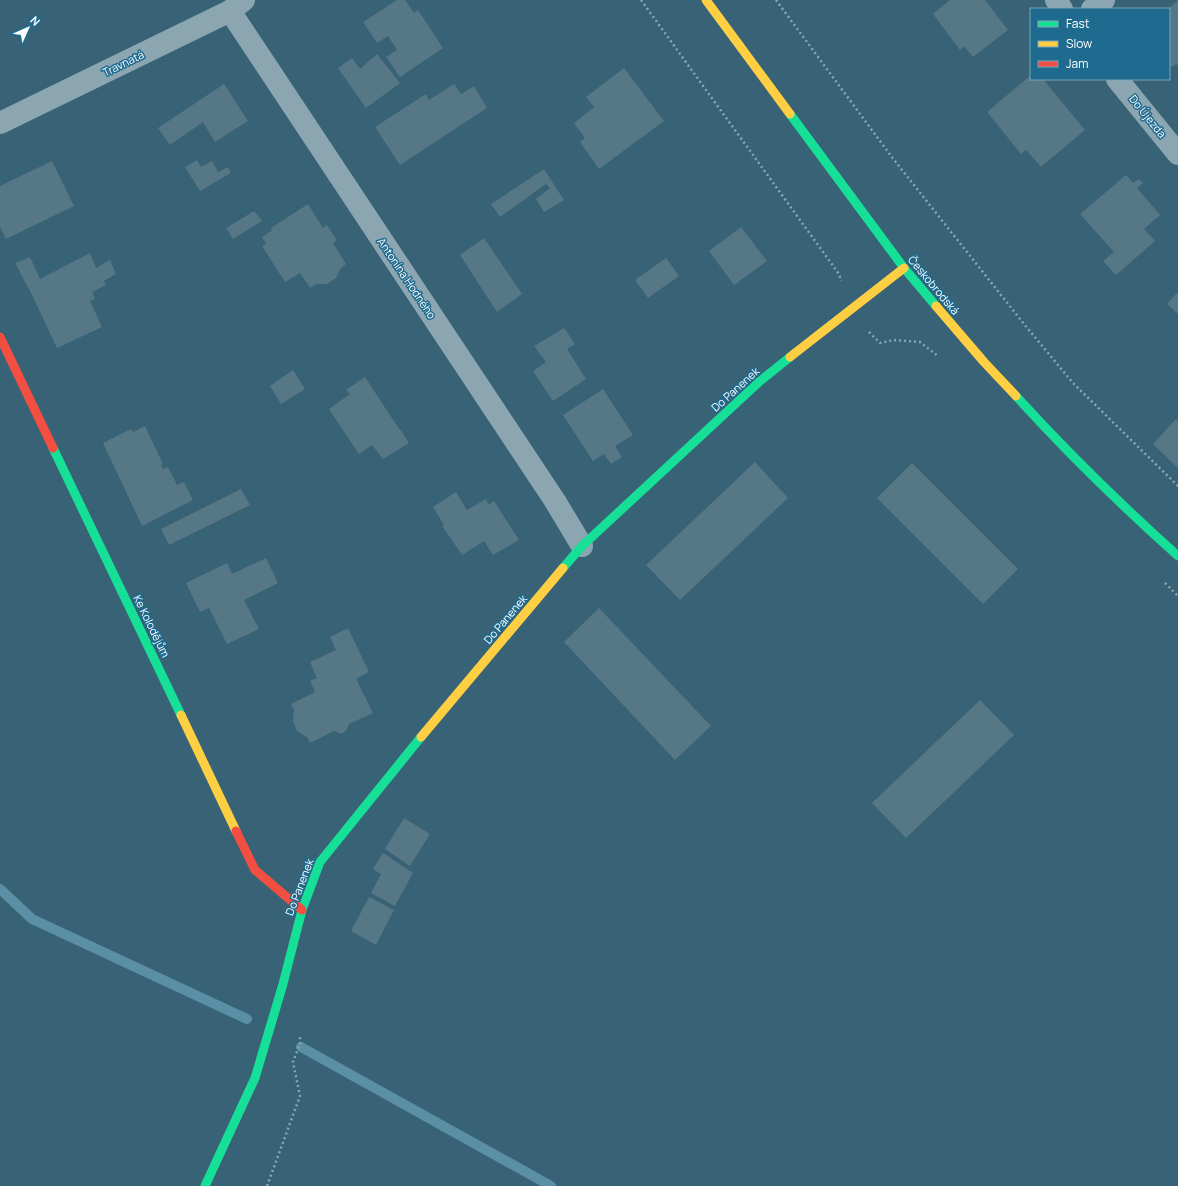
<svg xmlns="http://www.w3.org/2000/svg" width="1178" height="1186" viewBox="0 0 1178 1186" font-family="Manrope,sans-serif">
	<rect width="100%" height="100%" fill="#386275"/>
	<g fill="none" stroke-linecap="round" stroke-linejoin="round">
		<!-- stream -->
		<g stroke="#5b8fa5" stroke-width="10">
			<polyline points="0,889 32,919 247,1019"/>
			<polyline points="301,1047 551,1186"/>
		</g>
	</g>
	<!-- building -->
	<g fill="#567786">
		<polygon points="397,0 405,0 414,13 418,10 443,48 400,77 386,57 397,50 388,36 377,43 363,22"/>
		<polygon points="950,0 985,0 1008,30 973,57 964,46 960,50 933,14"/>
		<polygon points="1178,0 1178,66 1176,64 1172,67 1169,64 1169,8"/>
		<polygon points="377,54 400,83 366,108 338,68 352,58 360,69"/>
		<polygon points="624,68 664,121 599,169 580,142 585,138 574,123 594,107 586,97"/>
		<polygon points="1031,75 1031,79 1043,79 1085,130 1041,167 1026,150 1021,154 987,112"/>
		<polygon points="224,84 248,121 215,142 203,122 170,145 158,128"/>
		<polygon points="454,84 461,94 474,86 487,108 400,165 375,127 426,94 429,100"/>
		<polygon points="197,160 201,167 212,161 218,172 228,167 231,173 200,191 185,167"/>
		<polygon points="52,161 74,206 6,239 0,227 0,186"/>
		<polygon points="544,169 564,200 544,212 536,199 550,188 546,184 500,217 491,204"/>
		<polygon points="1126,175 1133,183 1139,179 1143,183 1137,188 1160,215 1144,229 1155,241 1116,275 1103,261 1114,252 1080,214"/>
		<polygon points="308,204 323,228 327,225 337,240 333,243 346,264 341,268 336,278 327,284 316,284 310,288 300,273 285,282 262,246 266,244 262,237 272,230 271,228"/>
		<polygon points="254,211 262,221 233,239 226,228"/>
		<polygon points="741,227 767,261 734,285 709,251"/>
		<polygon points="484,238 522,294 497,312 460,255"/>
		<polygon points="90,253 96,268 110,260 116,274 104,281 106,285 92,292 95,299 90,301 102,327 57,348 33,297 15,263 30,257 40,279"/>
		<polygon points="666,258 679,276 648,298 635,280"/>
		<polygon points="1178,292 1178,314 1167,304"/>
		<polygon points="564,328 575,344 567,349 586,379 553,401 533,371 546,362 534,346"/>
		<polygon points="293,370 305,389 281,404 270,386"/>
		<polygon points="365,377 399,429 400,429 409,443 383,459 372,445 359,454 329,409 350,394 346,390"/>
		<polygon points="603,389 633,435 615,446 622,457 611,464 604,454 593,461 563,415"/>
		<polygon points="1176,419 1178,421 1178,468 1153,444"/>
		<polygon points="145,426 163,464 161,465 163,469 168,467 177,485 184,482 193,500 142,526 103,443 131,429 133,432"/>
		<polygon points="755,462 788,498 680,600 646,565"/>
		<polygon points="912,463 1018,569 983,604 877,498"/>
		<polygon points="241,489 250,505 169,545 161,529"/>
		<polygon points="456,492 467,510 486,499 489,505 494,501 519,540 493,555 484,541 462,555 442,526 444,525 433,507"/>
		<polygon points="266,558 278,583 244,600 259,629 227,644 209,608 200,612 186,583 227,563 232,574"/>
		<polygon points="599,608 711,726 675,760 564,642"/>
		<polygon points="348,628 369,672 356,679 373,713 349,724 346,731 341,734 334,731 310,743 307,737 297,731 293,721 294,710 291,704 315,692 310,681 317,678 310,662 336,650 330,637"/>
		<polygon points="980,700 1014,735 906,838 872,803"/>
		<polygon points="404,818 430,834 410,866 385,849"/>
		<polygon points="383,853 413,873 395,906 371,893 381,874 373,869"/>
		<polygon points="369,897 394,910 376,945 351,931"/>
	</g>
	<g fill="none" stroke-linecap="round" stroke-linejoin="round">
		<!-- path -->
		<g stroke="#8ca6b1" stroke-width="2.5" stroke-dasharray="2 3" stroke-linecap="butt">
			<polyline points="641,0 839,274 841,281"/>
			<polyline points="776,0 891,156 1024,324 1073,383 1178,486"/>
			<polyline points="869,332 880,343 894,340 920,342 938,356"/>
			<polyline points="1165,583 1178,596"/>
			<polyline points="267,1186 300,1096 293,1062 301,1041 299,1035"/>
		</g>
		<!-- street -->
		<g stroke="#8ca6b1" stroke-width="22">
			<polyline points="1056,0 1062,9"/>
			<polyline points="1092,9 1104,0"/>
			<polyline points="230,11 555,501 582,546"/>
			<polyline points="1117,79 1178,154"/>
			<polyline points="0,123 230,11 244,0"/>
		</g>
		<!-- fast -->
		<g stroke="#16e098" stroke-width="9">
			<polyline points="790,114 904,268 936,306"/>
			<path d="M1016,396C1067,452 1121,505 1178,556"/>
			<polyline points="53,448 181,715"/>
			<polyline points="563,568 582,546 759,382 790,357"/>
			<polyline points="205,1186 255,1078 283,984 302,910 320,862 421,737"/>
		</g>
		<!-- slow -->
		<g stroke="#ffcf43" stroke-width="9">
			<polyline points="706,0 790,114"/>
			<polyline points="936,306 984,362 1016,396"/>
			<polyline points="790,357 904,268"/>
			<polyline points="181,715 236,831"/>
			<polyline points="421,737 563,568"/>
		</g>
		<!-- jam -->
		<g stroke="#f24e42" stroke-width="9">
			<polyline points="0,337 53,448"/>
			<polyline points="236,831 255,870 302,910"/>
		</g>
	</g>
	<g text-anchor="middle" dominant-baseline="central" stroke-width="3" stroke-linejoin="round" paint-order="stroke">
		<!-- street labels -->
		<g font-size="11" fill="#fff" stroke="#1e6b8f">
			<text transform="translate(123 63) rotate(-26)">Travnatá</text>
			<text transform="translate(1148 116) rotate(51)">Do Újezda</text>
			<text transform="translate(407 278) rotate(56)">Antonína Hodného</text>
			<text transform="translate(934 285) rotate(50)">Českobrodská</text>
			<text transform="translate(735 389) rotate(-42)">Do Panenek</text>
			<text transform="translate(505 619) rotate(-50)">Do Panenek</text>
			<text transform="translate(152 626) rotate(64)">Ke Kolodějům</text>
			<text transform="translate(299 887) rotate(-69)">Do Panenek</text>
		</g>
	</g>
	<!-- legend -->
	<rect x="1030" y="8" width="140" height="72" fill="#1e6b8f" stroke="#78a6bc"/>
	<rect x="1038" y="21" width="20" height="6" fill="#16e098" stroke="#78a6bc"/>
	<text x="1066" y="28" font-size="12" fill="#ffffff">Fast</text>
	<rect x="1038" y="41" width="20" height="6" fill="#ffcf43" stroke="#78a6bc"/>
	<text x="1066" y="48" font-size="12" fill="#ffffff">Slow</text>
	<rect x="1038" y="61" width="20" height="6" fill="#f24e42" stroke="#78a6bc"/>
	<text x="1066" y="68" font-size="12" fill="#ffffff">Jam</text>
	<!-- north arrow -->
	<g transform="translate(28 28) rotate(45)" stroke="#1e6b8f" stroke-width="3" paint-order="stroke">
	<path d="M0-3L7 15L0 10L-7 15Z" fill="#ffffff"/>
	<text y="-6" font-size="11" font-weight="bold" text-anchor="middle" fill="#ffffff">N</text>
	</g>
</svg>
